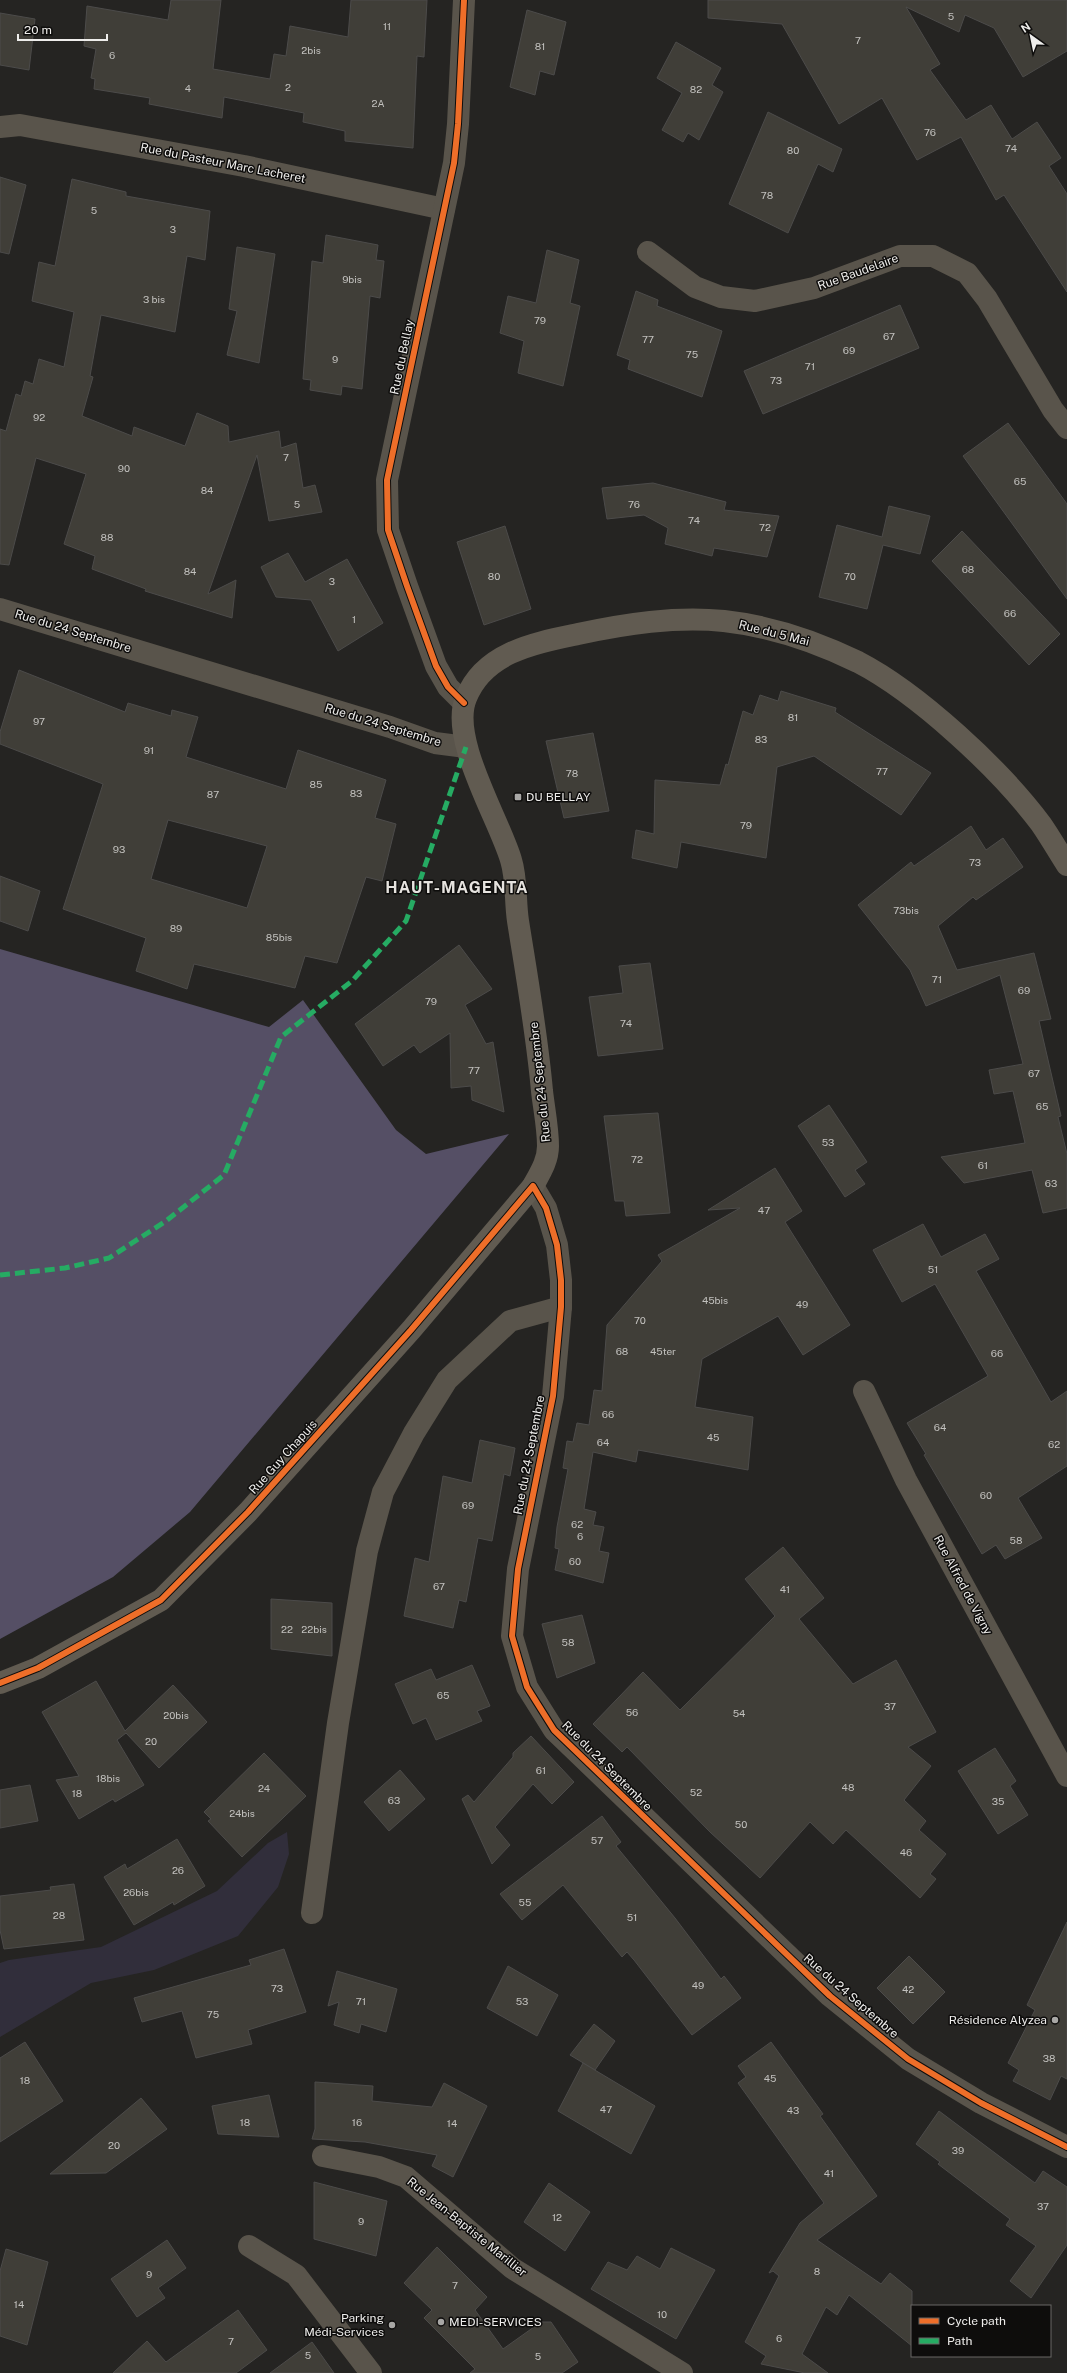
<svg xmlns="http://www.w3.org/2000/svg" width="1067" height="2373" viewBox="0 0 1067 2373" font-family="'Public Sans',sans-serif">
	<rect width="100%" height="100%" fill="#252422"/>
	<!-- green -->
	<polygon fill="#312e3b" points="287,1832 289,1854 278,1887 238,1936 154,1970 91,1983 0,2037 0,1963 9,1960 101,1947 217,1891 268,1843"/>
	<!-- forest -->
	<polygon fill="#554f65" points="0,949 269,1027 303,1000 396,1130 426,1154 509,1134 190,1512 113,1577 0,1639"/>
	<!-- building -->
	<g fill="#403e38" stroke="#4c4b4a" fill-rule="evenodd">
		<polygon points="171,0 221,0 213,69 270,79 274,54 286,56 290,26 348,37 351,0 427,0 424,57 417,56 413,148 345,141 345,131 303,122 304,113 224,97 222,118 149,104 150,98 94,89 95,79 91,78 96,49 84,46 87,6 168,20"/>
		<polygon points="708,0 1067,0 1067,51 1023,77 994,28 965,15 959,32 906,7 940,64 930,70 966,120 991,105 1012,139 1037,122 1061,158 1049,166 1067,194 1067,292 1004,195 996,200 961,137 917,160 882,98 839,124 782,24 708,18"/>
		<polygon points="527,10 566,22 554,75 540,71 535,95 510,87"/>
		<polygon points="0,13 35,19 29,70 0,65"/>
		<polygon points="676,42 721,68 712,85 723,92 699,140 688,133 683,142 662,130 682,93 657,78"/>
		<polygon points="768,112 842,149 833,172 818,164 788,233 729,204"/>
		<polygon points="0,177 26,185 9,254 0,252"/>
		<polygon points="72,179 126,192 126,196 210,211 205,260 187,256 175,332 101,315 90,376 93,377 82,416 132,436 134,427 185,446 197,413 228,426 229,442 279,431 281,448 296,443 303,488 315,485 322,512 269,521 257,455 208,594 236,580 232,618 145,591 146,589 92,569 95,556 64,544 86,474 36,458 9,565 0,564 0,429 6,431 16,394 21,396 25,381 33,384 39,359 64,367 74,312 32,301 39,262 55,266"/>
		<polygon points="326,235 378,245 376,260 384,261 380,298 370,296 362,389 342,386 341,395 310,390 311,380 303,379 312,261 323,263"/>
		<polygon points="237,247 275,254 259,363 227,355 237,311 229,309"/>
		<polygon points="547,250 579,260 570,303 580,306 563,386 518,373 524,341 500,333 508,296 536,303"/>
		<polygon points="636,291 658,300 657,306 722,331 702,397 628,369 630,360 617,355"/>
		<polygon points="900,305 919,348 763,414 744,371"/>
		<polygon points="1008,423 1067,504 1067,599 963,456"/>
		<polygon points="653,483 726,502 724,510 779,516 767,557 714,548 712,556 665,544 668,528 644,515 607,519 602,488"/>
		<polygon points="889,506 930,516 920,554 883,545 867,609 819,597 837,525 882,537"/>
		<polygon points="505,526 531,609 484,625 457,542"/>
		<polygon points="962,531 1060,634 1029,665 932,561"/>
		<polygon points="288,553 305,582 347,559 383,623 338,651 311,600 276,597 261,567"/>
		<path d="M19,670L125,712L128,703L171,716L172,710L198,717L186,757L286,789L298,750L386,780L375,818L396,824L382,881L366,877L337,963L305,956L295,988L194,964L187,989L136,971L146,938L63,909L103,784L0,744V732ZM168,820L267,846L247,908L151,879Z"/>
		<polygon points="781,691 836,708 835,712 931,773 901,815 814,756 777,767 766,858 681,842 677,868 632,858 636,830 654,834 655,780 720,785 726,764 728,765 743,711 753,715 760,695 778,701"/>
		<polygon points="593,733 609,811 564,818 546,741"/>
		<polygon points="971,826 986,850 1003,838 1023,867 976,900 973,897 938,926 957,970 1034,953 1051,1019 1039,1021 1061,1116 1058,1117 1067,1154 1067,1208 1043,1213 1032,1170 964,1183 941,1157 1025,1143 1013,1091 994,1094 989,1070 1023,1064 1000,975 926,1006 910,970 858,905 911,862 914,866"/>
		<polygon points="0,876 40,891 28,931 0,921"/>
		<polygon points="459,945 492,989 465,1005 486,1044 493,1042 504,1112 472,1100 471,1086 451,1088 450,1033 420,1053 414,1045 383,1066 355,1024"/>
		<polygon points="650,963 663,1049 598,1056 589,997 623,993 619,966"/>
		<polygon points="829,1105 867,1162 855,1170 865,1184 845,1197 798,1126"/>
		<polygon points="658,1113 670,1213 626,1216 624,1201 615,1201 604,1116"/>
		<polygon points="775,1168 802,1211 785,1222 850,1325 803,1355 778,1316 702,1359 695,1407 753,1417 748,1470 638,1450 636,1462 593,1452 584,1509 596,1512 593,1525 604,1527 599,1551 609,1553 603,1583 555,1570 559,1549 555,1548 557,1527 568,1469 563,1468 567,1441 573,1442 577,1423 589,1425 594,1390 602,1391 607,1325 662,1261 658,1255 740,1208 708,1210"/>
		<polygon points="923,1224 941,1257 985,1234 999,1259 976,1271 1051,1402 1067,1391 1067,1466 1018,1498 1042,1538 1005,1559 996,1545 982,1554 924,1455 926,1454 907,1423 988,1376 935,1284 902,1302 873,1250"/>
		<polygon points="480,1440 515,1448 510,1476 504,1474 492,1541 478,1538 466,1602 459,1600 453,1628 404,1616 415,1558 429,1562 443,1476 472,1483"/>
		<polygon points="783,1547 824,1598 799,1619 853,1684 896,1660 936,1732 908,1747 931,1766 904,1800 926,1821 919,1830 946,1854 930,1874 936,1879 920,1898 846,1830 833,1844 810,1822 760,1878 710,1832 627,1747 622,1752 593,1724 643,1672 680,1710 775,1616 745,1579"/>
		<polygon points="271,1599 332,1603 332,1656 271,1649"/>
		<polygon points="582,1615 595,1663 557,1678 542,1624"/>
		<polygon points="472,1665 490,1706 477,1711 482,1721 436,1740 426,1718 413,1724 395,1684 431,1669 436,1680"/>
		<polygon points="96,1681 125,1731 173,1685 207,1722 159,1768 126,1733 117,1740 144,1785 115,1802 113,1799 79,1819 56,1780 79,1776 42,1712"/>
		<polygon points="531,1736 574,1782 552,1804 533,1784 495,1827 510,1845 492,1864 462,1799 468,1795 474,1802 513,1757 513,1753"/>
		<polygon points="995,1748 1016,1781 1010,1786 1028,1815 998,1834 958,1771"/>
		<polygon points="264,1753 306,1796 242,1857 208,1821 211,1819 204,1812"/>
		<polygon points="400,1770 425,1799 389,1831 364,1802"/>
		<polygon points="30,1785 38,1821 0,1828 0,1790"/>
		<polygon points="602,1816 621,1842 616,1846 675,1918 721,1979 724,1976 741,1998 692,2035 634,1960 627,1952 622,1957 563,1885 522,1920 500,1894"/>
		<polygon points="177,1839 205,1886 174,1905 173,1902 134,1925 104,1877 125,1864 127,1869"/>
		<polygon points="74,1884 84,1940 4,1949 0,1930 0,1896 51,1890 50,1887"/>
		<polygon points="1067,1922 1067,2079 1061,2076 1050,2100 1013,2081 1019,2070 1008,2063 1035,2010 1027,2005"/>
		<polygon points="284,1949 306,2012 248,2030 252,2044 196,2058 182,2011 142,2022 134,1998 251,1965 249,1960"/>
		<polygon points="909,1956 945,1992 913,2024 877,1988"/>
		<polygon points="508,1966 558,1995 537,2036 487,2008"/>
		<polygon points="337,1971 397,1989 386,2032 361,2024 359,2033 334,2025 339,2002 328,2006"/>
		<polygon points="594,2024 615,2041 595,2070 570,2055"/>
		<polygon points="25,2042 63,2101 0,2142 0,2058"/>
		<polygon points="771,2042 823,2114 820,2116 877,2196 817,2240 881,2284 890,2273 912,2291 912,2346 849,2295 837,2315 826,2307 802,2354 828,2373 805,2373 761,2364 766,2356 745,2342 779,2276 773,2271 769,2273 800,2223 824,2203 738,2083 746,2077 738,2066"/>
		<polygon points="583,2063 655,2106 631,2154 558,2111"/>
		<polygon points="315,2082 373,2086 372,2101 432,2107 444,2083 487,2106 453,2177 432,2166 437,2155 365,2142 312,2139 315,2129"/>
		<polygon points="269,2095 279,2137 218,2134 212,2106"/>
		<polygon points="141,2098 167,2129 106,2173 50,2174"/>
		<polygon points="939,2111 1035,2183 1043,2171 1067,2187 1067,2245 1031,2298 1010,2281 1036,2246 1006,2225 1010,2219 938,2164 940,2162 916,2144"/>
		<polygon points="314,2182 387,2201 376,2256 314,2239"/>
		<polygon points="549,2183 590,2212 565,2251 524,2222"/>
		<polygon points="167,2240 186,2268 158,2288 165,2298 137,2317 111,2279"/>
		<polygon points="437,2247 487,2297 475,2310 503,2349 541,2322 551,2322 578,2362 562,2373 470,2373 475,2369 424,2318 432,2310 404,2283"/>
		<polygon points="671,2248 715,2270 676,2339 591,2289 608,2262 627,2270 637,2256 660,2269"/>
		<polygon points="6,2249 48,2262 27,2345 0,2336 0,2271"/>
		<polygon points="238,2310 267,2350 236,2373 113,2373 147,2341 166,2362"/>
		<polygon points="312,2342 334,2373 270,2373"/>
	</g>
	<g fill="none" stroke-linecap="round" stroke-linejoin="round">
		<!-- minor -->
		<g stroke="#59544b" stroke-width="22">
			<polyline points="0,127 20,125 244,166 444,209"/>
			<polyline points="648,252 695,287 721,297 755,301 814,288 900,256 933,256 967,273 987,299 1053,410 1067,428"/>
			<polyline points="0,609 390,727 435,743 466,747"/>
			<polyline points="464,703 448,687 436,666 407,586 388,530 387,480 454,163 458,124 464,0"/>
			<polyline points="533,1186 546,1208 557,1245 561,1280 561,1307 553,1396 518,1569 512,1636 527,1687 554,1730 830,1996 908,2059 981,2103 1067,2147"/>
			<polyline points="864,1391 906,1480 1067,1776"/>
			<polyline points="312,1913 338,1723 367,1551 383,1492 414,1433 447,1380 510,1321 561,1307"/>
			<polyline points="323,2156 379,2167 406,2177 512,2268 682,2373"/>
			<polyline points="249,2246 296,2275 371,2373"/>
		</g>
		<!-- major -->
		<path stroke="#615b51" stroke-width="22" d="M0,1683L38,1668L161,1600L248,1512L411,1330L533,1186C540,1173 548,1161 548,1146C548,1128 544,1109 542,1091C537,1034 527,978 518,921C515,902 517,879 511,860C499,819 449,739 466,698C484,652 535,643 578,634C625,624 675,616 724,621C769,626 817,642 858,662C918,693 1000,769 1041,824C1050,837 1058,851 1067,865"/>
		<!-- quiet -->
		<polyline stroke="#26ab63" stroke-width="5" stroke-dasharray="10 5" stroke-linecap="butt" points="0,1275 65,1268 109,1258 166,1221 224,1175 281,1037 352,981 406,921 466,747"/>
		<defs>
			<g id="cycleway">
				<polyline points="464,703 448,687 436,666 407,586 388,530 387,480 454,163 458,124 464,0"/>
				<polyline points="0,1683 38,1668 161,1600 248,1512 411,1330 533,1186 546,1208 557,1245 561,1280 561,1307 553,1396 518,1569 512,1636 527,1687 554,1730 830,1996 908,2059 981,2103 1067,2147"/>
			</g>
		</defs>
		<!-- cycleway casing -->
		<use href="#cycleway" stroke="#0e0d0c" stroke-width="8"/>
		<!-- cycleway -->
		<use href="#cycleway" stroke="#ee6e29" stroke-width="6"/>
	</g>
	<!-- markers -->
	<g fill="#a8a7a5" stroke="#0e0d0c" stroke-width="1.5">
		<rect x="514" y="793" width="8" height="8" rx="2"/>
		<circle cx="1055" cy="2020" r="4"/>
		<circle cx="441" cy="2322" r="4"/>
		<circle cx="392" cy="2325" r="4"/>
	</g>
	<g text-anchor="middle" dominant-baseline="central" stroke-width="3" stroke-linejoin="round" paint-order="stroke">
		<!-- number labels -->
		<g font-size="10" fill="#c2c1be">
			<text x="951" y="16">5</text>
			<text x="387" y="26">11</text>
			<text x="858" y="40">7</text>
			<text x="540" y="46">81</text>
			<text x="311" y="50">2bis</text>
			<text x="112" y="55">6</text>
			<text x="288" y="87">2</text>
			<text x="188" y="88">4</text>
			<text x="696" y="89">82</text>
			<text x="378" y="103">2A</text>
			<text x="930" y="132">76</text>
			<text x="1011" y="148">74</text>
			<text x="793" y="150">80</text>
			<text x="767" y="195">78</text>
			<text x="94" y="210">5</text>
			<text x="173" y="229">3</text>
			<text x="352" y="279">9bis</text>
			<text x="154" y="299">3 bis</text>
			<text x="540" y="320">79</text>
			<text x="889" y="336">67</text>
			<text x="648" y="339">77</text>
			<text x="849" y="350">69</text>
			<text x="692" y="354">75</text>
			<text x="335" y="359">9</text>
			<text x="810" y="366">71</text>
			<text x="776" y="380">73</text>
			<text x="39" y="417">92</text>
			<text x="286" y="457">7</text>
			<text x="124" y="468">90</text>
			<text x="1020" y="481">65</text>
			<text x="207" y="490">84</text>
			<text x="297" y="504">5</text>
			<text x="634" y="504">76</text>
			<text x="694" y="520">74</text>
			<text x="765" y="527">72</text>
			<text x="107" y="537">88</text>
			<text x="968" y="569">68</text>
			<text x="190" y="571">84</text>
			<text x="494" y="576">80</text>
			<text x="850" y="576">70</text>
			<text x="332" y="581">3</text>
			<text x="1010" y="613">66</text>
			<text x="354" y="619">1</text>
			<text x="793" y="717">81</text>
			<text x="39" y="721">97</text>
			<text x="761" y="739">83</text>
			<text x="149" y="750">91</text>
			<text x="882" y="771">77</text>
			<text x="572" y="773">78</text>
			<text x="316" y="784">85</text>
			<text x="356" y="793">83</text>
			<text x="213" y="794">87</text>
			<text x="746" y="825">79</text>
			<text x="119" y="849">93</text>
			<text x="975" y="862">73</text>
			<text x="906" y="910">73bis</text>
			<text x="176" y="928">89</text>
			<text x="279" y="937">85bis</text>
			<text x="937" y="979">71</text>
			<text x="1024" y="990">69</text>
			<text x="431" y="1001">79</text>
			<text x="626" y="1023">74</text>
			<text x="474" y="1070">77</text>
			<text x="1034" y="1073">67</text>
			<text x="1042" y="1106">65</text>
			<text x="828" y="1142">53</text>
			<text x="637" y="1159">72</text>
			<text x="983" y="1165">61</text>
			<text x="1051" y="1183">63</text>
			<text x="764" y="1210">47</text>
			<text x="933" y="1269">51</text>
			<text x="715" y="1300">45bis</text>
			<text x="802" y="1304">49</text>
			<text x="640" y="1320">70</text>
			<text x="622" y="1351">68</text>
			<text x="663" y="1351">45ter</text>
			<text x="997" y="1353">66</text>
			<text x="608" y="1414">66</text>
			<text x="940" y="1427">64</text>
			<text x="713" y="1437">45</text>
			<text x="603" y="1442">64</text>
			<text x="1054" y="1444">62</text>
			<text x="986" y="1495">60</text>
			<text x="468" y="1505">69</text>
			<text x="577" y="1524">62</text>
			<text x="580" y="1536">6</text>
			<text x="1016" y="1540">58</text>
			<text x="575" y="1561">60</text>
			<text x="439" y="1586">67</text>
			<text x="785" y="1589">41</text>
			<text x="287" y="1629">22</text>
			<text x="314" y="1629">22bis</text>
			<text x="568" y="1642">58</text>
			<text x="443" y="1695">65</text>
			<text x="890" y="1706">37</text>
			<text x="632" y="1712">56</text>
			<text x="739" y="1713">54</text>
			<text x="176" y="1715">20bis</text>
			<text x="151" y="1741">20</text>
			<text x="541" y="1770">61</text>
			<text x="108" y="1778">18bis</text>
			<text x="848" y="1787">48</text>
			<text x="264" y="1788">24</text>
			<text x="696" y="1792">52</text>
			<text x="77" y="1793">18</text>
			<text x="394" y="1800">63</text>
			<text x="998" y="1801">35</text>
			<text x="242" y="1813">24bis</text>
			<text x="741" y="1824">50</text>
			<text x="597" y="1840">57</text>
			<text x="906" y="1852">46</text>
			<text x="178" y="1870">26</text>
			<text x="136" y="1892">26bis</text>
			<text x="525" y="1902">55</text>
			<text x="59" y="1915">28</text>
			<text x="632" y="1917">51</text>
			<text x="698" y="1985">49</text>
			<text x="277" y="1988">73</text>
			<text x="908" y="1989">42</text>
			<text x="361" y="2001">71</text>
			<text x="522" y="2001">53</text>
			<text x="213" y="2014">75</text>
			<text x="1049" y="2058">38</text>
			<text x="770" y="2078">45</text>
			<text x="25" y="2080">18</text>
			<text x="606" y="2109">47</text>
			<text x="793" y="2110">43</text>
			<text x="245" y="2122">18</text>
			<text x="357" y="2122">16</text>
			<text x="452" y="2123">14</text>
			<text x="114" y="2145">20</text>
			<text x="958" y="2150">39</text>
			<text x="829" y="2173">41</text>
			<text x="1043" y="2206">37</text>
			<text x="557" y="2217">12</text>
			<text x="361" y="2221">9</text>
			<text x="817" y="2271">8</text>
			<text x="149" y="2274">9</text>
			<text x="455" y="2285">7</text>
			<text x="19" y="2304">14</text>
			<text x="662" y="2314">10</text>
			<text x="779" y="2338">6</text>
			<text x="231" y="2341">7</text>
			<text x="308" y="2355">5</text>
			<text x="538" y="2356">5</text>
		</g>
		<!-- street labels -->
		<g font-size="12" fill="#eeedeb" stroke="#0e0d0c">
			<text transform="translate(223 163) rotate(11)">Rue du Pasteur Marc Lacheret</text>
			<text transform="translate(858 272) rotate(-20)">Rue Baudelaire</text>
			<text transform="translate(402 357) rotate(-78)">Rue du Bellay</text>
			<text transform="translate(73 631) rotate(17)">Rue du 24 Septembre</text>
			<text transform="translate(774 633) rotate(14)">Rue du 5 Mai</text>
			<text transform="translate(383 725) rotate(17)">Rue du 24 Septembre</text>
			<text transform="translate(540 1082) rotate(-96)">Rue du 24 Septembre</text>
			<text transform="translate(529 1455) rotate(-79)">Rue du 24 Septembre</text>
			<text transform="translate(283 1457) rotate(-48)">Rue Guy Chapuis</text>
			<text transform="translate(963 1585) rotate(62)">Rue Alfred de Vigny</text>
			<text transform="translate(607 1766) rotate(45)">Rue du 24 Septembre</text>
			<text transform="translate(851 1996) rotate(41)">Rue du 24 Septembre</text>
			<text transform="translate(467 2227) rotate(39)">Rue Jean-Baptiste Marillier</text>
		</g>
		<!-- poi labels -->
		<g font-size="12" fill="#eeedeb" stroke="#0e0d0c" text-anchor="start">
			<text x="526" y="797">DU BELLAY</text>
			<text x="1047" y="2020" text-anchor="end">Résidence Alyzea</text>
			<text x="384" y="2318" text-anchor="end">Parking<tspan x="384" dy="14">Médi-Services</tspan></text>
			<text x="449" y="2322">MEDI-SERVICES</text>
		</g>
		<!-- district labels -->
		<g font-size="16" font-weight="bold" letter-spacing="1" fill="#e6e3df" stroke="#0e0d0c">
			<text x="457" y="887">HAUT-MAGENTA</text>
		</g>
	</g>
	<!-- legend -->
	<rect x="911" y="2305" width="140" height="52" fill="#0e0d0c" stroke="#686765"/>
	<rect x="919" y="2318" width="20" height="6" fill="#ee6e29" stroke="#686765"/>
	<text x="947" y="2325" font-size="12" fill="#eeedeb">Cycle path</text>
	<rect x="919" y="2338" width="20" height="6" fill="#26ab63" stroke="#686765"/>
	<text x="947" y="2345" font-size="12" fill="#eeedeb">Path</text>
	<!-- north arrow -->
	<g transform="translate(1031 36) rotate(327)" stroke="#0e0d0c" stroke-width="3" paint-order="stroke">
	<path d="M0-3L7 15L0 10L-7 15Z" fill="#eeedeb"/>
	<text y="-6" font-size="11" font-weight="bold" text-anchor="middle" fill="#eeedeb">N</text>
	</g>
	<!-- scale -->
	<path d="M18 34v6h89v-6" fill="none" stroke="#eeedeb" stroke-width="2"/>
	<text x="24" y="34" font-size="12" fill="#eeedeb" stroke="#0e0d0c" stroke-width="3" paint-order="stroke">20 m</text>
</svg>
